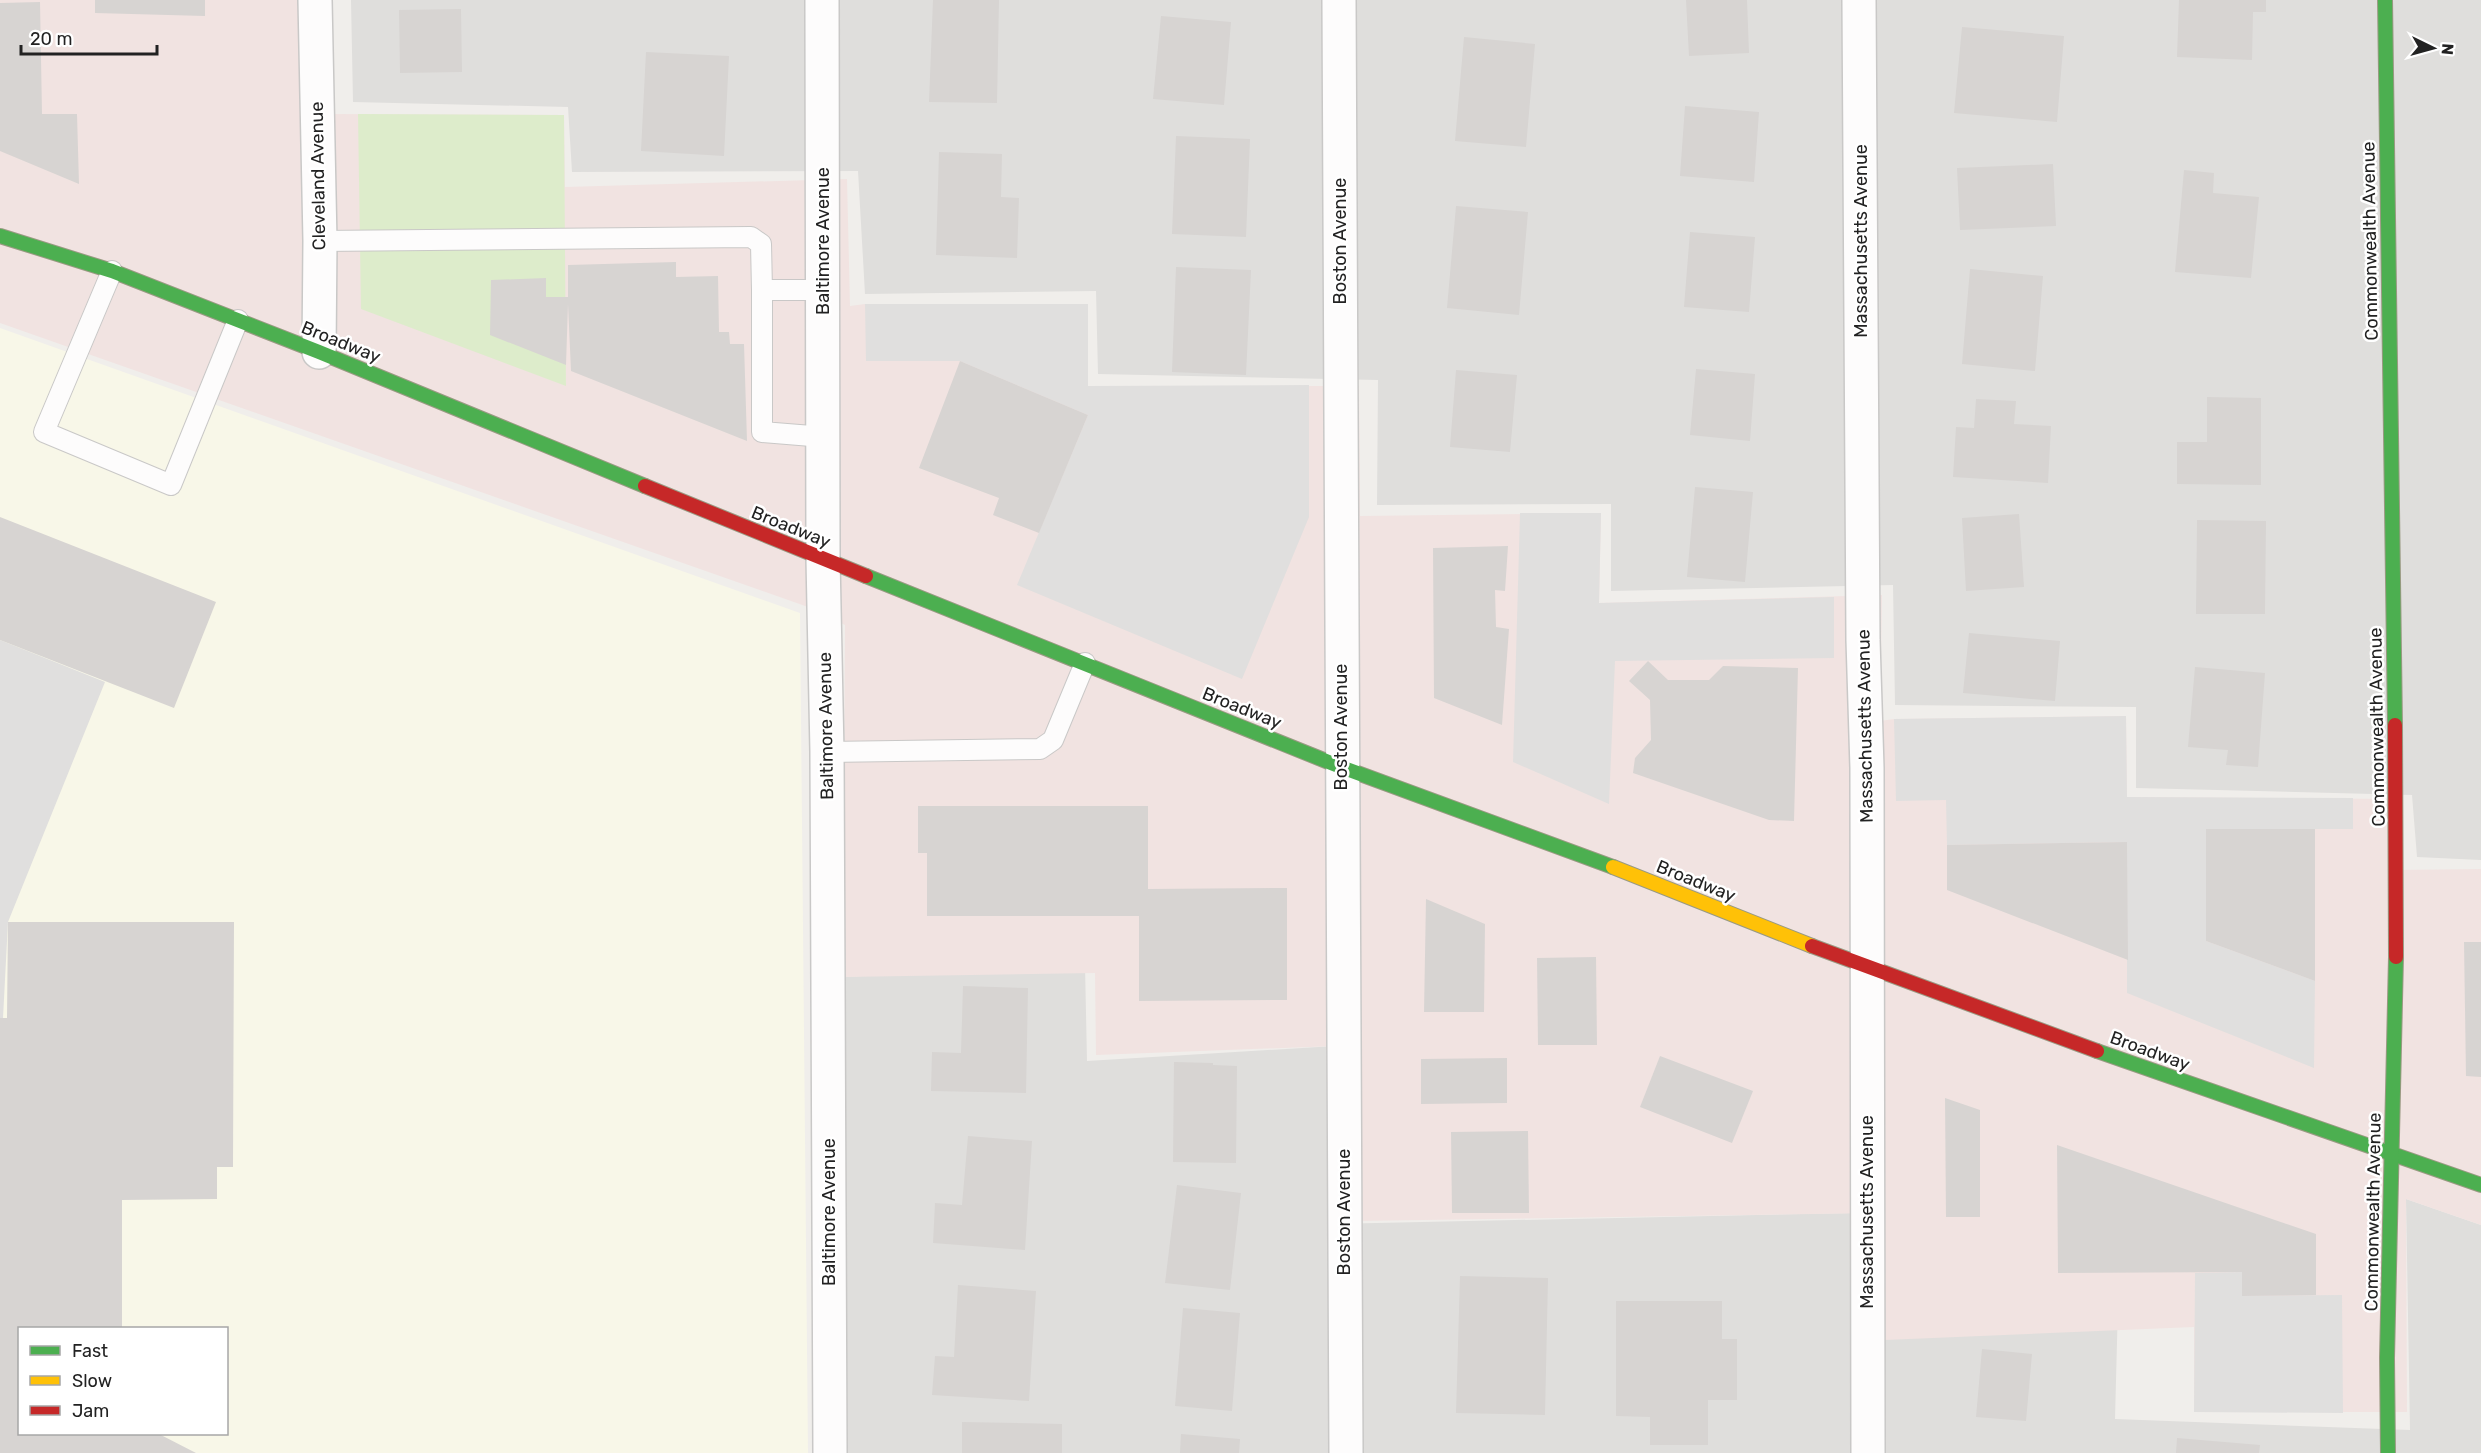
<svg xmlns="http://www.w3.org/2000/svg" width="2481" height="1453" viewBox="0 0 2481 1453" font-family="Rubik,sans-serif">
	<rect width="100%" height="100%" fill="#f0eeeb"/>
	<!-- residential -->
	<g fill="#dfdedc">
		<polygon points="351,0 2481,0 2481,860 2417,857 2412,795 2136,788 2136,707 1895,705 1893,585 1611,591 1611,504 1377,505 1378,380 1098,374 1096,291 865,294 858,171 572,172 568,107 353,102"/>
		<polygon points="1085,965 1087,1061 1334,1046 1330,1224 1896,1212 2118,1304 2115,1419 2410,1430 2406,1199 2481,1225 2481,1453 840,1453 843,977"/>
	</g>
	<!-- commercial -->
	<polygon fill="#f1e3e1" points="0,0 327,0 328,114 564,115 565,187 847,179 850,306 865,304 1088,304 1088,386 1359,386 1360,516 1601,513 1599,603 1882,595 1880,721 1894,719 2126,716 2127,797 2397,799 2394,870 2481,869 2481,1225 2406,1199 2407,1412 2194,1412 2194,1327 1885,1340 1882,1213 1354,1221 1361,1045 1096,1055 1095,973 843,977 845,625 808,607 0,323"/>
	<!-- education -->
	<path fill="#f8f7e8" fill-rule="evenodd" d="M0,328L800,613L808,1453H0ZM20,1328H226V1434H20Z"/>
	<!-- grass -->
	<polygon fill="#ddeccb" points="358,114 564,115 566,386 361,309"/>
	<!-- parking -->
	<g fill="#e0dfde">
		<polygon points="865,304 1088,304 1088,386 1309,385 1309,517 1242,679 1017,585 1088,415 960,361 866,361"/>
		<polygon points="1520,513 1601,513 1599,603 1834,597 1834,658 1615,661 1609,804 1513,762"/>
		<polygon points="0,640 105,682 8,922 3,1018 0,1018"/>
		<polygon points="2126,716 2127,797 2353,798 2353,829 2206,829 2206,941 2315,981 2314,1068 2127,993 2127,842 1947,845 1946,800 1896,801 1894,719"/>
		<polygon points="2242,1272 2242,1296 2342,1295 2343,1413 2194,1412 2195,1273"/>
	</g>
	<!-- building -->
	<g fill="#d7d4d2">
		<polygon points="95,0 205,0 205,16 95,13"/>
		<polygon points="933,0 999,0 997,103 929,102"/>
		<polygon points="1686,0 1747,0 1749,53 1689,56"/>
		<polygon points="2179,0 2266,0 2266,12 2253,12 2252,60 2177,57"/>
		<polygon points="40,2 42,114 77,114 79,184 0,151 0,3"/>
		<polygon points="461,9 462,72 400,73 399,10"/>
		<polygon points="1161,16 1231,22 1224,105 1153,99"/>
		<polygon points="1962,27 2064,36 2057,122 1954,113"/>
		<polygon points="1464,37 1535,44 1526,147 1455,141"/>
		<polygon points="646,52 729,56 724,156 641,151"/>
		<polygon points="1685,106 1759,112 1754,182 1680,176"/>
		<polygon points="1176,136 1250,139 1246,237 1172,234"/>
		<polygon points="939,152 1002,154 1001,197 1019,198 1017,258 936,255"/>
		<polygon points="2053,164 2056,226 1960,230 1957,168"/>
		<polygon points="2184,170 2214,173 2213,193 2259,197 2251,278 2175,272"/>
		<polygon points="1456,206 1528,212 1519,315 1447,308"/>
		<polygon points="1690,232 1755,237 1749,312 1684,307"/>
		<polygon points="676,262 676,277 718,276 719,332 729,332 730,344 744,344 747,441 571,371 568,304 566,365 490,335 491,280 546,278 546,297 568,297 568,265"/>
		<polygon points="1176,267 1251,270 1246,375 1172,372"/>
		<polygon points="1970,269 2043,276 2035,371 1962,364"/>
		<polygon points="960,361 1088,415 1039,533 993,515 999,498 919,468"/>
		<polygon points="1696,369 1755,374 1750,441 1690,435"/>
		<polygon points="1456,370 1517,375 1510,452 1450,447"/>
		<polygon points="2207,397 2261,398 2261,485 2177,484 2177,442 2207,442"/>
		<polygon points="1976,399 2016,401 2014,424 2051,426 2048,483 1953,477 1956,427 1974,428"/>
		<polygon points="1695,487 1753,492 1745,582 1687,577"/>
		<polygon points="2019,514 2024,587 1966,591 1962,518"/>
		<polygon points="0,517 216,602 174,708 0,640"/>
		<polygon points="2197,520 2266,521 2265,614 2196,614"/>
		<polygon points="1508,546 1505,591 1495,590 1496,627 1509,629 1502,725 1434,698 1433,548"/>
		<polygon points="1969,633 2060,641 2055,701 1963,693"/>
		<polygon points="1648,661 1668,680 1709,680 1723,666 1798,668 1794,821 1769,820 1633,773 1635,758 1651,740 1650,700 1629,681"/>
		<polygon points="2195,667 2265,673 2258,767 2226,765 2228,750 2188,747"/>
		<polygon points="918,806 1148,806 1148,889 1287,888 1287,1000 1139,1001 1139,916 927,916 927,853 918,853"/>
		<polygon points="2206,829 2315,829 2315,981 2206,941"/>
		<polygon points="2127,842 2128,960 1947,890 1947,845"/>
		<polygon points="1426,899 1485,924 1484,1012 1424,1012"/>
		<polygon points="8,922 234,922 233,1167 217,1167 217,1199 122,1200 122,1328 20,1328 20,1434 159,1434 196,1453 0,1453 0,1018 7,1018"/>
		<polygon points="2464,942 2481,942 2481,1077 2466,1076"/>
		<polygon points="1596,957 1597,1045 1538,1045 1537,958"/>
		<polygon points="963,986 1028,988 1026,1093 931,1091 932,1052 961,1053"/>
		<polygon points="1660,1056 1753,1091 1732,1143 1640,1107"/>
		<polygon points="1507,1058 1507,1103 1421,1104 1421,1059"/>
		<polygon points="1174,1062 1213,1063 1213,1065 1237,1066 1236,1163 1173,1162"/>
		<polygon points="1945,1098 1980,1110 1980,1217 1946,1217"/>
		<polygon points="1528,1131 1529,1213 1452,1213 1451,1132"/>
		<polygon points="968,1136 1032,1141 1025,1250 933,1243 935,1203 962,1205"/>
		<polygon points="2057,1145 2316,1234 2316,1295 2242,1296 2242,1272 2058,1273"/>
		<polygon points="1177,1185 1241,1193 1230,1290 1165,1283"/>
		<polygon points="1460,1276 1548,1278 1545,1415 1456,1413"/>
		<polygon points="958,1285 1036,1291 1029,1401 932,1395 935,1356 954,1357"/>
		<polygon points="1616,1301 1722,1301 1722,1339 1737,1339 1737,1400 1708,1400 1708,1445 1650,1445 1650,1417 1616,1416"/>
		<polygon points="1183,1308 1240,1313 1232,1411 1175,1406"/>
		<polygon points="1982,1349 2032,1354 2026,1421 1976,1417"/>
		<polygon points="962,1422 1062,1424 1062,1453 962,1453"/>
		<polygon points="1181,1434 1240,1439 1239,1453 1180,1453"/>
		<polygon points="2177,1438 2260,1445 2259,1453 2176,1453"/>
	</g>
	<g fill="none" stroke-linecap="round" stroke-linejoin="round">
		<defs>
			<g id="lane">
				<polyline points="320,241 751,237 761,244 762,290 823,290"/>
				<polyline points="112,271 44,432 171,485 238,320"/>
				<polyline points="762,290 762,432 824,437"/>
				<polyline points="827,752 1040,749 1053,740 1085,663"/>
			</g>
			<g id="street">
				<polyline points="315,0 320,241 319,352"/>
				<polyline points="822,0 823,559 827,752 830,1453"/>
				<polyline points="1339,0 1346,1453"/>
				<polyline points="1859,0 1863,640 1867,768 1868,1453"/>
			</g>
			<g id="fast">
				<polyline points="2385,0 2395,725"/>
				<polyline points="0,236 112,271 319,352 645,486"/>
				<polyline points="866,576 1341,767 1613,867"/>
				<polyline points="2097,1051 2481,1185"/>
				<polyline points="2388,1453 2387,1358 2396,957"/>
			</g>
			<polyline id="slow" points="1613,867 1812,946"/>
			<g id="jam">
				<polyline points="645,486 866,576"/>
				<polyline points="2395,725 2396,957"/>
				<polyline points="1812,946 2097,1051"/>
			</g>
		</defs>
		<!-- lane casing -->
		<use href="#lane" stroke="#c9c8c7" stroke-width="22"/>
		<!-- street casing -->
		<use href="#street" stroke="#c9c8c7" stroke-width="36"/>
		<!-- fast casing -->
		<use href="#fast" stroke="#999a82" stroke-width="16"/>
		<!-- slow casing -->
		<use href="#slow" stroke="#999a82" stroke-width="16"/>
		<!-- jam casing -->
		<use href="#jam" stroke="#999a82" stroke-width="16"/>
		<!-- lane -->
		<use href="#lane" stroke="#fdfcfc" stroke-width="20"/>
		<!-- street -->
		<use href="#street" stroke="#fdfcfc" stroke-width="33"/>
		<!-- fast -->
		<use href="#fast" stroke="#4caf50" stroke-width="14"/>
		<!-- slow -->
		<use href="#slow" stroke="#ffc107" stroke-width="14"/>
		<!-- jam -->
		<use href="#jam" stroke="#c62828" stroke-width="14"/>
	</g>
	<g text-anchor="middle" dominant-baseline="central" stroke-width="5" stroke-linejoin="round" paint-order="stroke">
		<!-- street labels -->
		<g font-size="18" fill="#222" stroke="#fff">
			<text transform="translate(318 176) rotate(-91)">Cleveland Avenue</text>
			<text transform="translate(823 241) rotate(-90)">Baltimore Avenue</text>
			<text transform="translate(1340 241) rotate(-90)">Boston Avenue</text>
			<text transform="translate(1861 241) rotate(-90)">Massachusetts Avenue</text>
			<text transform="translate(2370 241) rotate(-91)">Commonwealth Avenue</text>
			<text transform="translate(341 342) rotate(22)">Broadway</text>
			<text transform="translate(791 527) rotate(22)">Broadway</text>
			<text transform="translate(1242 708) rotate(22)">Broadway</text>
			<text transform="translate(826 726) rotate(-91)">Baltimore Avenue</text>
			<text transform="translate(1865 726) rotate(-91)">Massachusetts Avenue</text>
			<text transform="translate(1341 727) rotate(-90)">Boston Avenue</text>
			<text transform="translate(2377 727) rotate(-91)">Commonwealth Avenue</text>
			<text transform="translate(1696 881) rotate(22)">Broadway</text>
			<text transform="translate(2150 1051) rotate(20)">Broadway</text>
			<text transform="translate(829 1212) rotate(-90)">Baltimore Avenue</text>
			<text transform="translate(1344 1212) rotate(-90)">Boston Avenue</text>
			<text transform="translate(1867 1212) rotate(-90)">Massachusetts Avenue</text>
			<text transform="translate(2373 1212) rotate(-89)">Commonwealth Avenue</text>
		</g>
	</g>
	<!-- legend -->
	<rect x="18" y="1327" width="210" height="108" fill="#ffffff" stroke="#a7a7a7" stroke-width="1.5"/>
	<rect x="30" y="1346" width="30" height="9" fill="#4caf50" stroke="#a7a7a7" stroke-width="1.5"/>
	<text x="72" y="1357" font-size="18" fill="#222222">Fast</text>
	<rect x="30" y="1376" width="30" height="9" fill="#ffc107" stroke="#a7a7a7" stroke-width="1.5"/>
	<text x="72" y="1387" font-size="18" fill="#222222">Slow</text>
	<rect x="30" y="1406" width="30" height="9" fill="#c62828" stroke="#a7a7a7" stroke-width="1.5"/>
	<text x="72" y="1417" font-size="18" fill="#222222">Jam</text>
	<!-- north arrow -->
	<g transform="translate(2433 48) rotate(95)" stroke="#ffffff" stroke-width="4.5" paint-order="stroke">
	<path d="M0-4.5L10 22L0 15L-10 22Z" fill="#222222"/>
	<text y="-9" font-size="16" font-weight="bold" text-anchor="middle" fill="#222222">N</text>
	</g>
	<!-- scale -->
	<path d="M21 45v9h136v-9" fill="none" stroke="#222222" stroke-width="3"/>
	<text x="30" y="45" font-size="18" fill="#222222" stroke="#ffffff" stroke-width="4.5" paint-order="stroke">20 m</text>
</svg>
